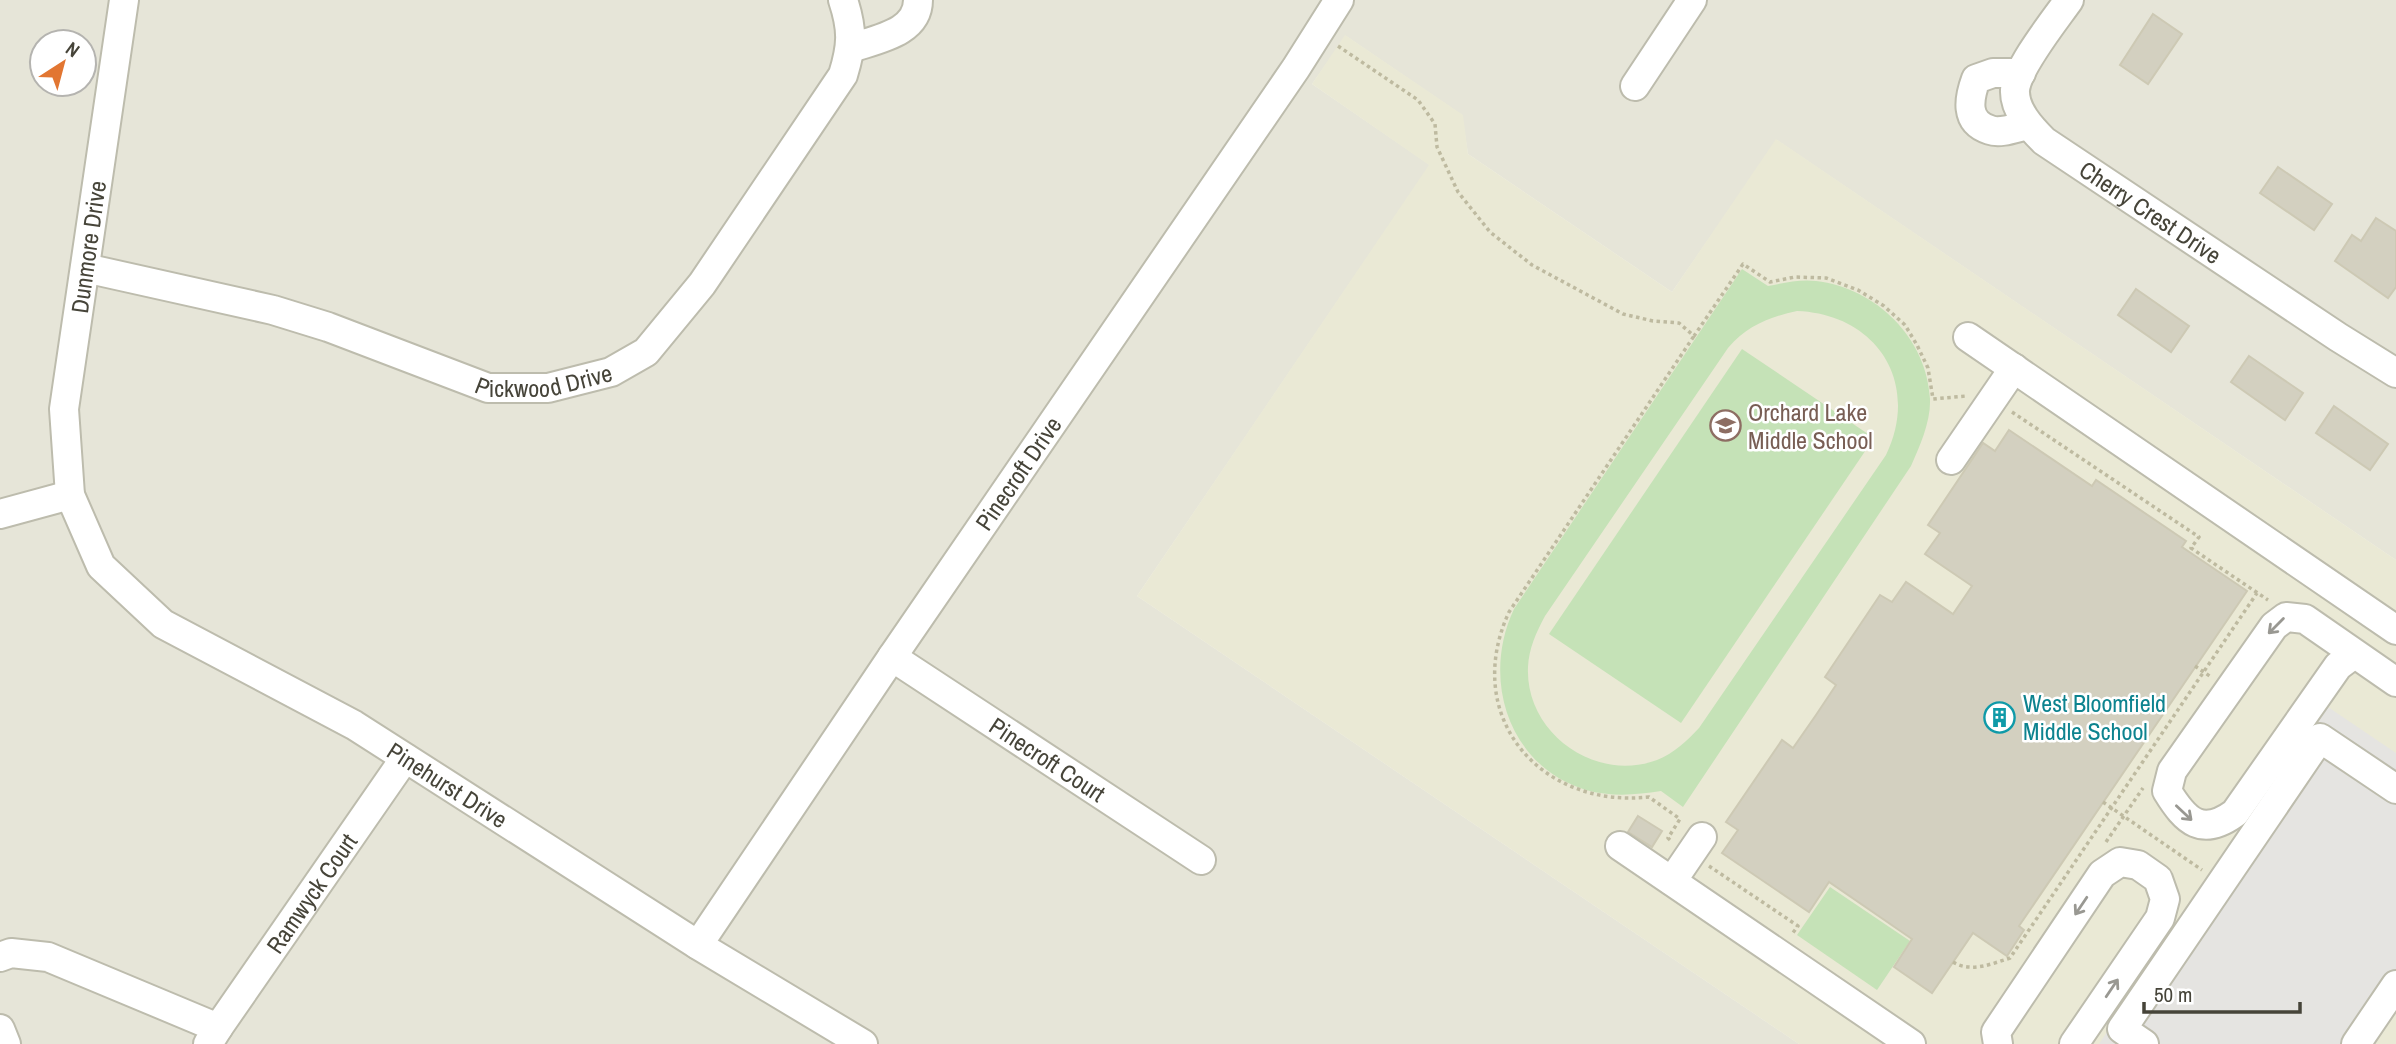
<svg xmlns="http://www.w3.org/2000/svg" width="2396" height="1044" viewBox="0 0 2396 1044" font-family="'Archivo Narrow',sans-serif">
	<rect width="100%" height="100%" fill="#f3f2ea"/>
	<!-- residential -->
	<path fill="#e6e5d8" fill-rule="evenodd" d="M0,0H2396V560L1777,140L1672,292L1468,154L1462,115L1346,36L1312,84L1430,165L1137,596L1799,1044H0ZM42,42H84V84H42Z"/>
	<!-- education -->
	<polygon fill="#eae9d5" points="1345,35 1463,115 1468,154 1672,292 1776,139 2396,560 2396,1044 1799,1044 1137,596 1429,165 1312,84"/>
	<!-- green -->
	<g fill="#c5e2b7" fill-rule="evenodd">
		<path d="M1742,269L1768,286C1784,283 1800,279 1816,281C1876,288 1927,338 1930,399C1931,421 1920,446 1911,466L1683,807L1661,791C1635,795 1612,797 1586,790C1508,766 1481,679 1514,609ZM1797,311C1876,314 1921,382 1886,455L1699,728C1687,741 1674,753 1657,760C1595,783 1525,733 1528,667C1529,648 1536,633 1545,616L1728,348C1747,326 1769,317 1797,311Z"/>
		<polygon points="1742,349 1874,438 1681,723 1549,634"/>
		<polygon points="1830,887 1910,941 1877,990 1797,935"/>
	</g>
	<!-- parking -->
	<polygon fill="#e5e4e1" points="2328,707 2396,753 2396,1007 2371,1044 2099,1044"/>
	<!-- building -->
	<g fill="#d3d0c0" stroke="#cdc9b4" stroke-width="2">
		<polygon points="2153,14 2182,34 2148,84 2120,65"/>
		<polygon points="2278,167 2332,204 2314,230 2260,193"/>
		<polygon points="2376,218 2396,231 2396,287 2388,298 2335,261 2352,235 2361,241"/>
		<polygon points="2136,289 2189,326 2171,352 2118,315"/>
		<polygon points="2249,356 2303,393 2285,420 2231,382"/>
		<polygon points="2334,406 2388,444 2370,470 2316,433"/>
		<polygon points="2009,430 2092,486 2096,480 2186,541 2182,547 2247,591 2019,926 2024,930 2007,956 1973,933 1932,993 1894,967 1912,939 1829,882 1809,912 1722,853 1738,830 1726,822 1782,740 1793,748 1816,715 1836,685 1825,677 1880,595 1892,602 1906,582 1953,614 1972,586 1925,554 1940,533 1928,525 1983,443 1995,451"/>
		<polygon points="1638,816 1662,831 1652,847 1628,832"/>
	</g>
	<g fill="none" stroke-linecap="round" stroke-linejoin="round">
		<defs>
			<g id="minor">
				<path id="s1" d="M124,0L64,409L70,495L101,566L163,624L354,725L698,945L863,1044"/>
				<path id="s2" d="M2069,0C2055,20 2017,67 2015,90C2014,110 2031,128 2044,141L2338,337L2396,373"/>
				<path d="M851,48C877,39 918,33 918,0"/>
				<path d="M2021,73H1993L1976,79C1969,98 1964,122 1990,130C2001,134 2017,127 2028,125"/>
				<polyline points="1635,86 1692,0"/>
				<path id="s3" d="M85,268L273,310L328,327L488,388H548L611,372L646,352L702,284L843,75C852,46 853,30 843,0"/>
				<polyline points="1968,337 2396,630"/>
				<polyline points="1951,460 2014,368"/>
				<polyline points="0,514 70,495"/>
				<path d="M2354,654L2338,666L2235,813C2202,837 2186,822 2167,791L2172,771L2274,626L2286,617L2305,619L2396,682"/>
				<path id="s4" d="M892,657L1201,860"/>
				<polyline points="1620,846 1911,1044"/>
				<polyline points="1672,881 1702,837"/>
				<path id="s5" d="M698,945L892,657L1296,68L1339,0"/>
				<polyline points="0,957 11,953 48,957 218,1028 208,1044"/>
				<path id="s6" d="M218,1028L405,758"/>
				<polyline points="0,1029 6,1044"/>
				<polyline points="1998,1044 1996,1032 2102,874 2120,862 2138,865 2158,879 2165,899 2160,918 2074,1044"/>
				<polyline points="2144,1044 2122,1029 2320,738 2396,789"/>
				<polyline points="2356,1044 2396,985"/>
			</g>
		</defs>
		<!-- minor casing -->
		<use href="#minor" stroke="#bdbcad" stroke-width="32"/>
		<!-- path -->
		<g stroke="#bebaa0" stroke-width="3.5" stroke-dasharray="3.5 3.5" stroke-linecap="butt">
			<polyline points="1338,46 1418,100 1435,124 1437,147 1458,192 1490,232 1532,265 1623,314 1653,321 1679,323 1694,336 1743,264 1770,282 1795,277 1826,278 1858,290 1884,306 1905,325 1917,345 1928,368 1933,399 1966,396"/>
			<polyline points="2012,412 2199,537 2191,548 2268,600"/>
			<polyline points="2195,666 2211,677"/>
			<polyline points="2103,802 2202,870"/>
			<path d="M1670,840L1668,838L1680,819L1649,797C1540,809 1461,716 1509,612L1694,336"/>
			<polyline points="2106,842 2143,788"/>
			<polyline points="1709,866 1798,926 1792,934"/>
			<path d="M1953,962C1971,973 1991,964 2010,958L2257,593"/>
		</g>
		<!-- minor -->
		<use href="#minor" stroke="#fff" stroke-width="28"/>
	</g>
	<!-- one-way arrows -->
	<defs><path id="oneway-shaft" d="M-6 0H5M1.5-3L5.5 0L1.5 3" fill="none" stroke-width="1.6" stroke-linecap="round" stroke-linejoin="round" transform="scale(1.75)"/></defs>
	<g stroke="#999892">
		<use href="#oneway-shaft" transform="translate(2276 626) rotate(135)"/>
		<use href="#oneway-shaft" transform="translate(2184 813) rotate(43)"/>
		<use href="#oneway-shaft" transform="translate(2081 906) rotate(124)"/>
		<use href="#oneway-shaft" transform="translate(2112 988) rotate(-56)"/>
	</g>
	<!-- icons -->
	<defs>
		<symbol id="school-ring" viewBox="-11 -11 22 22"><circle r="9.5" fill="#fff" stroke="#8d6e63" stroke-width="1.5"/><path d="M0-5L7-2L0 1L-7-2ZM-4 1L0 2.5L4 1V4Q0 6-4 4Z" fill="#8d6e63"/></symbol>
		<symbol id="building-ring" viewBox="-11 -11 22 22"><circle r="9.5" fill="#fff" stroke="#0f9aa8" stroke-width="1.5"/><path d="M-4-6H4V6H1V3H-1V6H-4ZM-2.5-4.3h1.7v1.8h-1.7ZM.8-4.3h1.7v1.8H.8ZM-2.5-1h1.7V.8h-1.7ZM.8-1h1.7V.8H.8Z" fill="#0f9aa8"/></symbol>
	</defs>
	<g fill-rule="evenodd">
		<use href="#school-ring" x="1708" y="408" width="35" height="35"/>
		<use href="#building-ring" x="1982" y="700" width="35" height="35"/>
	</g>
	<g text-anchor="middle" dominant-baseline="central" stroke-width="5" stroke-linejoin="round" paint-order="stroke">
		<!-- street labels -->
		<g font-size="24" fill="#464439" stroke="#fff">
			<text stroke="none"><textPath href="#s2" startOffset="294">Cherry Crest Drive</textPath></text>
			<text transform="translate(88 247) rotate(-82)">Dunmore Drive</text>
			<text stroke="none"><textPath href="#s3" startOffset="478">Pickwood Drive</textPath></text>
			<text stroke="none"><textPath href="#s5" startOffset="570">Pinecroft Drive</textPath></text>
			<text stroke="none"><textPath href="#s4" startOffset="186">Pinecroft Court</textPath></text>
			<text stroke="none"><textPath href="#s1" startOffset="989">Pinehurst Drive</textPath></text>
			<text stroke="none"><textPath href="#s6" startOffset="164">Ramwyck Court</textPath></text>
		</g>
		<!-- education labels -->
		<g font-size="24" fill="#785e54" stroke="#fff" text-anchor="start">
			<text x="1748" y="412">Orchard Lake<tspan x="1748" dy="28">Middle School</tspan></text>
		</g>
		<!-- culture labels -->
		<g font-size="24" fill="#0d838f" stroke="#fff" text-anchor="start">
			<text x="2023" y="703">West Bloomfield<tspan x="2023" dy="28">Middle School</tspan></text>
		</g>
	</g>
	<!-- north arrow -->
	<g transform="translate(63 63) rotate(36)"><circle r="33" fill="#ffffff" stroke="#b5b4b0" stroke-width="2"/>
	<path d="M0-5L12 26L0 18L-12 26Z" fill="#e27632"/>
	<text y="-10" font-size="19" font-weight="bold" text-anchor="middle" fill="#464439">N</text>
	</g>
	<!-- scale -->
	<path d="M2144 1002v10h156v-10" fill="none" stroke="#464439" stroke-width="3.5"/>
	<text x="2154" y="1002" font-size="21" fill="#464439" stroke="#ffffff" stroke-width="5" paint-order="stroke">50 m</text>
</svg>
